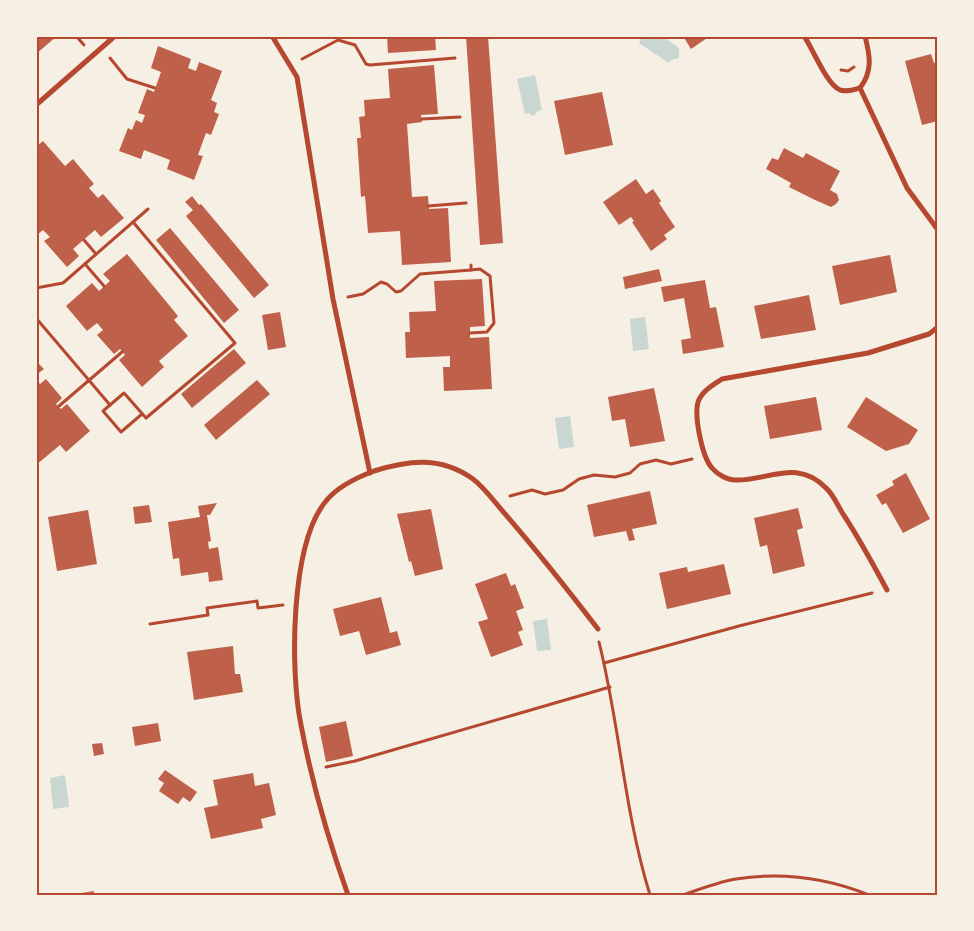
<svg xmlns="http://www.w3.org/2000/svg" width="974" height="931" viewBox="0 0 974 931" font-family="Cabin,sans-serif">
	<rect width="100%" height="100%" fill="#f6efe4"/>
	<!-- water -->
	<g fill="#c9d6d2">
		<polygon points="643,36 662,36 679,48 679,58 671,60 669,63 639,43"/>
		<polygon points="535,75 542,110 538,111 533,116 529,113 525,114 517,79"/>
		<polygon points="645,317 649,349 633,351 630,319"/>
		<polygon points="570,416 574,447 559,449 555,418"/>
		<polygon points="547,619 551,650 537,651 533,621"/>
		<polygon points="65,775 69,807 53,809 50,778"/>
	</g>
	<!-- building -->
	<g fill="#bf614a">
		<polygon points="36,36 57,36 36,54"/>
		<polygon points="387,36 435,36 436,50 388,53"/>
		<polygon points="466,36 488,36 503,243 480,245"/>
		<polygon points="683,36 710,36 691,49"/>
		<polygon points="158,46 191,59 188,68 196,71 199,62 222,71 211,100 217,103 214,112 219,114 211,135 206,133 198,155 203,156 194,180 167,169 170,160 144,150 141,159 119,151 128,128 132,130 136,120 142,123 145,115 138,113 147,89 154,92 161,72 151,68"/>
		<polygon points="931,54 934,63 938,62 938,121 922,125 905,61"/>
		<polygon points="434,65 438,114 421,115 422,122 407,124 412,197 428,196 429,209 448,208 451,262 402,265 400,231 368,233 365,196 361,197 357,138 361,138 359,117 365,116 364,100 390,98 388,69"/>
		<polygon points="602,92 613,145 565,155 554,101"/>
		<polygon points="43,141 65,166 73,159 94,184 89,188 98,198 103,194 124,218 101,237 95,230 73,249 79,256 67,267 44,241 50,237 43,230 38,234 36,232 36,147"/>
		<polygon points="784,148 803,158 806,153 840,171 830,190 837,194 839,200 836,204 831,207 815,200 789,187 791,183 766,169 772,158 778,160"/>
		<polygon points="636,179 646,194 653,189 661,201 659,203 675,227 664,235 667,239 651,251 632,222 634,221 631,217 619,225 603,202"/>
		<polygon points="192,196 199,205 201,204 269,285 254,298 186,216 193,210 185,202"/>
		<polygon points="170,228 239,310 224,323 156,240"/>
		<polygon points="127,254 178,316 174,320 188,336 159,361 164,367 142,387 119,360 125,355 120,349 114,354 97,335 103,330 97,323 87,331 66,306 92,283 99,291 110,281 103,274"/>
		<polygon points="890,255 897,292 840,305 832,266"/>
		<polygon points="659,269 662,281 625,289 623,277"/>
		<polygon points="482,279 485,326 470,327 470,338 489,337 492,389 444,391 443,367 450,367 450,356 406,358 405,332 410,332 409,312 436,311 434,281"/>
		<polygon points="705,280 710,308 716,307 724,347 683,354 681,340 691,338 684,298 664,302 661,287"/>
		<polygon points="809,295 816,330 761,339 754,306"/>
		<polygon points="280,312 286,347 268,350 262,315"/>
		<polygon points="234,349 246,363 192,408 181,394"/>
		<polygon points="36,361 44,369 36,375"/>
		<polygon points="46,379 62,398 56,404 61,409 67,404 90,431 66,452 60,445 36,465 36,380 40,384"/>
		<polygon points="257,380 270,394 216,440 204,425"/>
		<polygon points="654,388 665,441 630,447 625,419 612,421 608,397"/>
		<polygon points="816,397 822,430 770,439 764,406"/>
		<polygon points="866,397 918,430 909,444 886,451 847,427"/>
		<polygon points="906,473 930,519 903,533 886,503 882,505 876,495 894,485 892,481"/>
		<polygon points="650,491 657,524 632,529 635,540 629,541 626,531 594,537 587,505"/>
		<polygon points="217,503 210,515 207,515 211,541 208,542 209,549 218,547 223,580 209,582 208,572 181,576 179,558 173,559 168,522 200,517 198,506"/>
		<polygon points="149,505 152,522 135,524 133,507"/>
		<polygon points="798,508 803,528 797,530 805,566 773,574 767,545 760,547 754,518"/>
		<polygon points="431,509 443,569 415,576 411,561 409,562 397,514"/>
		<polygon points="88,510 97,564 57,571 48,517"/>
		<polygon points="724,564 731,594 667,609 659,573 687,567 688,572"/>
		<polygon points="506,573 511,586 515,584 524,608 516,611 523,630 518,632 523,645 491,657 478,622 488,619 475,584"/>
		<polygon points="381,597 390,633 397,631 401,645 366,655 359,631 340,636 333,609"/>
		<polygon points="233,646 235,674 240,674 243,692 194,700 187,652"/>
		<polygon points="346,721 353,756 326,762 319,727"/>
		<polygon points="158,723 161,741 135,746 132,727"/>
		<polygon points="102,743 104,754 94,756 92,744"/>
		<polygon points="165,770 197,792 190,802 183,797 178,804 159,791 164,783 158,779"/>
		<polygon points="253,773 255,786 269,783 276,815 261,819 263,828 211,839 204,808 218,805 213,780"/>
		<polygon points="94,891 94,895 76,895 75,894"/>
	</g>
	<g fill="none" stroke-linecap="round" stroke-linejoin="round">
		<!-- path -->
		<g stroke="#b5482f" stroke-width="3">
			<polyline points="76,36 84,45"/>
			<polyline points="110,58 127,79 155,88"/>
			<polyline points="302,59 338,40 355,45 366,64 370,65 455,58"/>
			<polyline points="841,70 848,71 854,67"/>
			<polyline points="422,119 460,117"/>
			<polyline points="428,206 466,203"/>
			<polyline points="84,240 96,254"/>
			<polyline points="85,264 104,286"/>
			<polyline points="36,288 63,283 148,209"/>
			<polyline points="348,297 363,294 381,282 387,284 396,292 401,291 420,274 471,270 471,265"/>
			<polyline points="36,318 110,405 124,393 146,418 235,343 133,222"/>
			<polyline points="470,333 487,332 494,323 490,276 480,269 471,270"/>
			<polyline points="110,405 103,411 121,432 142,414"/>
			<polyline points="59,406 122,352"/>
			<polyline points="510,496 532,490 545,494 563,490 579,479 594,475 615,477 630,473 640,464 656,460 671,464 692,459"/>
			<polyline points="150,624 208,615 207,608 257,601 258,608 283,605"/>
			<path d="M599,642C620,726 624,811 650,895"/>
			<polyline points="604,663 739,626 872,593"/>
			<polyline points="326,767 355,761 610,687"/>
			<path d="M683,895C700,889 718,882 736,879C781,872 827,878 869,895"/>
		</g>
		<!-- minor -->
		<g stroke="#b5482f" stroke-width="5">
			<polyline points="272,36 297,77 333,299 370,473"/>
			<path d="M804,36C813,49 827,85 840,90C847,92 853,90 860,88"/>
			<polyline points="860,88 907,188 938,230"/>
			<path d="M860,88C873,71 870,56 865,36"/>
			<polyline points="36,105 115,36"/>
			<path d="M887,590C873,564 859,538 843,514C838,506 833,494 826,488C797,458 768,481 735,480C727,480 717,474 712,468C702,457 694,416 698,402C702,391 713,385 722,379L868,353L929,334L938,327"/>
			<path d="M348,895C328,839 312,783 301,725C290,672 290,544 326,501C337,487 358,477 374,471C409,460 441,456 473,479C485,488 496,504 506,515C538,552 568,590 598,629"/>
		</g>
	</g>
	<!-- border -->
	<rect width="974" height="931" fill="none" stroke="#f6efe4" stroke-width="75"/>
	<rect x="38" y="38" width="898" height="856" fill="none" stroke="#b5482f" stroke-width="2"/>
</svg>
